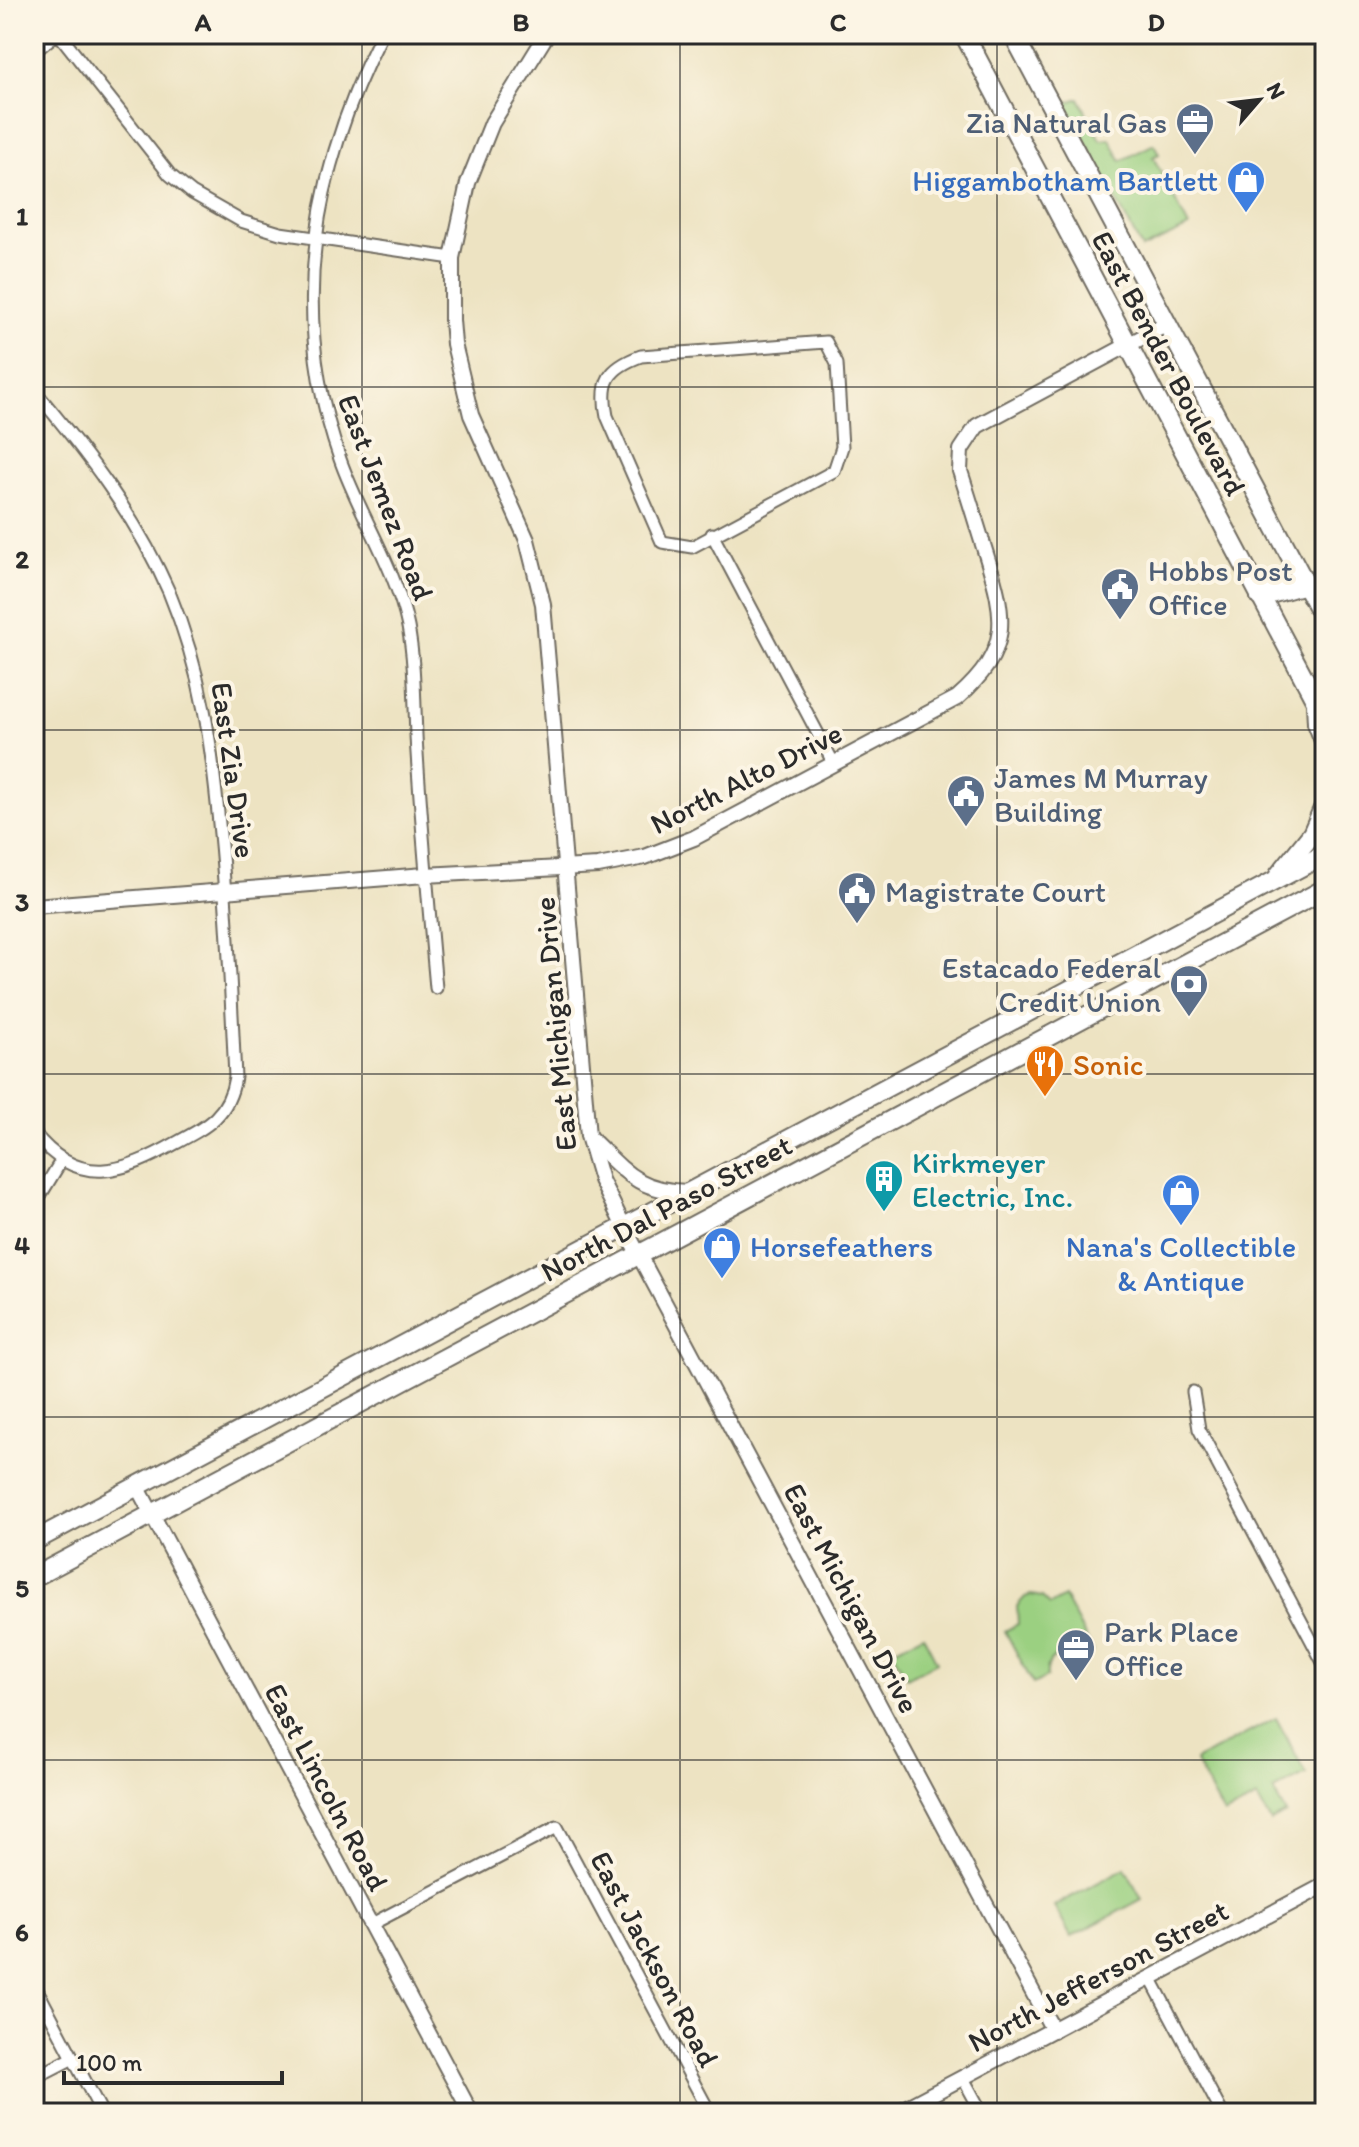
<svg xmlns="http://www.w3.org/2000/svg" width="1359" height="2147" viewBox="0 0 1359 2147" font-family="Itim,sans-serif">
	<rect width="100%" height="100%" fill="#fcf5e5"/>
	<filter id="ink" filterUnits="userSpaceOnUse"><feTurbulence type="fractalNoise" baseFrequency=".0125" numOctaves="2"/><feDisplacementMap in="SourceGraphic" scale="16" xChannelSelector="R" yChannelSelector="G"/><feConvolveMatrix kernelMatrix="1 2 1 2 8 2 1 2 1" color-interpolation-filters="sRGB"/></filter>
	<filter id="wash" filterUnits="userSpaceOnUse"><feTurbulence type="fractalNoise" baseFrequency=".006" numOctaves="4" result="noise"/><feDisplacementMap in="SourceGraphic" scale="32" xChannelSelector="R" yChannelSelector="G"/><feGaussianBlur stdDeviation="1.8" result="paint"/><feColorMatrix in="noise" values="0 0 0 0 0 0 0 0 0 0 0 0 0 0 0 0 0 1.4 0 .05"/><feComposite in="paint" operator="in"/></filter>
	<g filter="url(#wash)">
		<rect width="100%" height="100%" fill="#ede3c2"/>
		<!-- green -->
		<g fill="#9bd081" stroke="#637e56" stroke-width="2">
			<polygon points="1079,98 1100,140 1110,139 1121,161 1154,144 1159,154 1153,157 1189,227 1142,249 1065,103"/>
			<path d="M1031,1595L1042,1597L1050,1605L1064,1597L1093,1651L1080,1658C1063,1649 1045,1656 1047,1677L1033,1684L1005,1631L1018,1624L1017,1606L1025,1597Z"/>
			<polygon points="923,1635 937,1662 907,1678 892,1651"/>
			<polygon points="1276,1718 1306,1774 1273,1791 1286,1814 1271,1822 1257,1798 1224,1815 1195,1761"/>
			<polygon points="1125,1868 1142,1899 1071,1937 1054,1906"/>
		</g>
	</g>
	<g filter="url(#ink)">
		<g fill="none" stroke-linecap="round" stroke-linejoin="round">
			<defs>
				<g id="minor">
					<polyline points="59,34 170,175 192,193 241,221 280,233 452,258"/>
					<path d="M382,34C313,170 288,312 340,459C360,516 396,568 408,627C416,667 414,712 417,753C422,832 429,910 436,988"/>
					<polyline points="34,52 56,34"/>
					<path d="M826,342L837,364L842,447L834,471L692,547L662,542L607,416C600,382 608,368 641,356Z"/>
					<path d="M34,390C87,453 136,516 169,592C203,674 212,747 220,834C228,915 231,996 235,1077C229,1115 208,1126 176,1143C123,1173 78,1189 34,1133"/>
					<polyline points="712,534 834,764"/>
					<polyline points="41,1194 61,1161"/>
					<polyline points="1193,1392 1199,1429 1325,1666"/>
					<polyline points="370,1925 557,1827 710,2113"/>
					<polyline points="1150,1977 1222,2113"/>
					<polyline points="34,1984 102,2113"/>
					<polyline points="34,2078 73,2058"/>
					<polyline points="963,2078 982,2113"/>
				</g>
				<g id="tertiary">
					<polyline points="547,34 492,123 468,183 452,258 452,320 454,344 471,415 527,540 543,604 588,1136 601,1180 624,1227 1053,2030"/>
					<path d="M34,906L425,875L598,866L645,857L694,838L957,698C1012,650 1006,618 986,554C977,526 969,498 960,471L961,450L977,426L1167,324"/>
					<path d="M589,1137C624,1170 636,1191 688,1192"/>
					<polyline points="137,1486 471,2113"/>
					<polyline points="896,2113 1325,1885"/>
				</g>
				<g id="primary">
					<polyline points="964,34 1325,718"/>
					<polyline points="1013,34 1325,621"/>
					<polyline points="1260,597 1305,584"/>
					<polyline points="1316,704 1317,723 1325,743"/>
					<polyline points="1279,875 1312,834 1325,804"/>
					<polyline points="34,1541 1325,854"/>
					<polyline points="34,1577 1325,889"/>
				</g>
			</defs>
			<!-- minor casing -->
			<use href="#minor" stroke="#6f6b60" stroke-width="15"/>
			<!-- tertiary casing -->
			<use href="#tertiary" stroke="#6f6b60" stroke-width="18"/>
			<!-- primary casing -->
			<use href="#primary" stroke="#6f6b60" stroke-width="22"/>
			<!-- minor -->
			<use href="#minor" stroke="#fff" stroke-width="11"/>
			<!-- tertiary -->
			<use href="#tertiary" stroke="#fff" stroke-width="14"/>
			<!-- primary -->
			<use href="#primary" stroke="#fff" stroke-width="18"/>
		</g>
	</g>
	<!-- grid -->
	<path fill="none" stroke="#2b2b2b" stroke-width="2" stroke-opacity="0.55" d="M362,34V2113M680,34V2113M997,34V2113M34,387H1325M34,730H1325M34,1074H1325M34,1417H1325M34,1760H1325"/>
	<!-- icons -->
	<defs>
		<symbol id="office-pin" viewBox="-11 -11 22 30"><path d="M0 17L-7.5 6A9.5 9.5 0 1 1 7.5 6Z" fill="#5c6f8a" stroke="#fcf5e5"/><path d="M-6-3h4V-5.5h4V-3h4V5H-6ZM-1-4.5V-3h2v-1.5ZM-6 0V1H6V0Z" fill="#fff"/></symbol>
		<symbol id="shop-pin" viewBox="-11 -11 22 30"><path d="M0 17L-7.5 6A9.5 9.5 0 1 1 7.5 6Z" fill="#3f7fe0" stroke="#fcf5e5"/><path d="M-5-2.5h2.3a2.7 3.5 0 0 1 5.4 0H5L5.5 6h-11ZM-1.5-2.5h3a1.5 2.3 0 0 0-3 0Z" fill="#fff"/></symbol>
		<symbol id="civic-pin" viewBox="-11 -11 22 30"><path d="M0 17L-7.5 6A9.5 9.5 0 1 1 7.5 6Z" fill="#5c6f8a" stroke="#fcf5e5"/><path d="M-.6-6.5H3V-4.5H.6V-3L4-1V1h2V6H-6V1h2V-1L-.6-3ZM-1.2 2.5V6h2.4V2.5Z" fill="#fff"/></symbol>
		<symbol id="bank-pin" viewBox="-11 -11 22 30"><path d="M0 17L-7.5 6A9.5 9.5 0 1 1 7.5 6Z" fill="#5c6f8a" stroke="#fcf5e5"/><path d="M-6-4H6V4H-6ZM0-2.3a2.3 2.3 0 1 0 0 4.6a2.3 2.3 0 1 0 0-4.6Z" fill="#fff"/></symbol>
		<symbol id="restaurant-pin" viewBox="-11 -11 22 30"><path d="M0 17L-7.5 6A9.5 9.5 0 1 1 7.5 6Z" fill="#e8710a" stroke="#fcf5e5"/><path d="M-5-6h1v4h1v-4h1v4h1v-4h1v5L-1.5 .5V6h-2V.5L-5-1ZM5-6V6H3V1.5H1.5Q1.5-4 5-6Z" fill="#fff"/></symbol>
		<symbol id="building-pin" viewBox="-11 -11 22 30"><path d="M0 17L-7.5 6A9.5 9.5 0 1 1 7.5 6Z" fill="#0f9aa8" stroke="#fcf5e5"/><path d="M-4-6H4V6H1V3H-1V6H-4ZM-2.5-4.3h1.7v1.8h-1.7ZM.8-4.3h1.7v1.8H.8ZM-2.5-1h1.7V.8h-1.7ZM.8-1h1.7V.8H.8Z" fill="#fff"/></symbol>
	</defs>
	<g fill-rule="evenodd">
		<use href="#office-pin" x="1173" y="100" width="44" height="60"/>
		<use href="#shop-pin" x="1224" y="158" width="44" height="60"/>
		<use href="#civic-pin" x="1098" y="565" width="44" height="60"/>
		<use href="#civic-pin" x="944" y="772" width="44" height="60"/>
		<use href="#civic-pin" x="835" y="869" width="44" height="60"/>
		<use href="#bank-pin" x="1167" y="962" width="44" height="60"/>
		<use href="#restaurant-pin" x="1023" y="1042" width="44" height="60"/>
		<use href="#building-pin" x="862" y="1157" width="44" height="60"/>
		<use href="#shop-pin" x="1159" y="1171" width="44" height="60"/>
		<use href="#shop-pin" x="700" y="1224" width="44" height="60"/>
		<use href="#office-pin" x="1054" y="1626" width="44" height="60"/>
	</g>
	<g text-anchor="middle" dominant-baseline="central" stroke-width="8" stroke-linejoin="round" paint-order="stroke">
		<!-- service labels -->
		<g font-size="30" fill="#4e5e75" stroke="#fcf5e5" text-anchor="start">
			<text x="1167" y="122" text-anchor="end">Zia Natural Gas</text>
			<text x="1148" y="570">Hobbs Post<tspan x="1148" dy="34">Office</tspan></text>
			<text x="994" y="777">James M Murray<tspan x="994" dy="34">Building</tspan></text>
			<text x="885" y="891">Magistrate Court</text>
			<text x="1161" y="967" text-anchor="end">Estacado Federal<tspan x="1161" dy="34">Credit Union</tspan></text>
			<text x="1104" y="1631">Park Place<tspan x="1104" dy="34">Office</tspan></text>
		</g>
		<!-- shop labels -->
		<g font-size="30" fill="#366cbe" stroke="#fcf5e5" text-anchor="end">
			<text x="1218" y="180">Higgambotham Bartlett</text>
			<text x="750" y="1246" text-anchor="start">Horsefeathers</text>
			<text x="1181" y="1246" text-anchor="middle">Nana's Collectible<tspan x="1181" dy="34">&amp; Antique</tspan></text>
		</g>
		<!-- street labels -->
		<g font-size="30" fill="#2b2b2b" stroke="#fcf5e5">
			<text transform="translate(1169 363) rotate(62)">East Bender Boulevard</text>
			<text transform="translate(386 497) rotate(69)">East Jemez Road</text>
			<text transform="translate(234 770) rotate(82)">East Zia Drive</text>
			<text transform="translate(746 778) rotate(-27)">North Alto Drive</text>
			<text transform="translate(555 1024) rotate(-95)">East Michigan Drive</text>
			<text transform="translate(666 1208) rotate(-28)">North Dal Paso Street</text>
			<text transform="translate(852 1598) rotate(62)">East Michigan Drive</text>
			<text transform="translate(327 1787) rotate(62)">East Lincoln Road</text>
			<text transform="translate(655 1959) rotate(62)">East Jackson Road</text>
			<text transform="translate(1098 1976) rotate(-28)">North Jefferson Street</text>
		</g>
		<!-- food labels -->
		<g font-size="30" fill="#c56008" stroke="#fcf5e5" text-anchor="start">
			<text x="1073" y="1064">Sonic</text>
		</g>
		<!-- culture labels -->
		<g font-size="30" fill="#0d838f" stroke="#fcf5e5" text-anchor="start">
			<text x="912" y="1162">Kirkmeyer<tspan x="912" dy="34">Electric, Inc.</tspan></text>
		</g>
	</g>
	<!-- margin -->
	<rect width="1359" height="2147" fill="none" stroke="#fcf5e5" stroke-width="88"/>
	<!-- north arrow -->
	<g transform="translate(1259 100) rotate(62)" stroke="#fcf5e5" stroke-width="6" paint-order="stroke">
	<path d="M0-6L14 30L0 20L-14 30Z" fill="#2b2b2b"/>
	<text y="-12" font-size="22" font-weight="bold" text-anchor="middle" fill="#2b2b2b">N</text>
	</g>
	<!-- scale -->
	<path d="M64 2071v12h218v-12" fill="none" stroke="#2b2b2b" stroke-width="4"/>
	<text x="76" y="2071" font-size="24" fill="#2b2b2b" stroke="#fcf5e5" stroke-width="6" paint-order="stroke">100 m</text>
	<rect x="44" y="44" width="1271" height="2059" fill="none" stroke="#2b2b2b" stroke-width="3"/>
	<g font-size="26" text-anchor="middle" font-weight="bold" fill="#2b2b2b">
		<text x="203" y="31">A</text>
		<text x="521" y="31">B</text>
		<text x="838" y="31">C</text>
		<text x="1156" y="31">D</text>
		<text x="22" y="225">1</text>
		<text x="22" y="568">2</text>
		<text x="22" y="911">3</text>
		<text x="22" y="1254">4</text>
		<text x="22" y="1597">5</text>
		<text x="22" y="1941">6</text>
	</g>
</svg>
